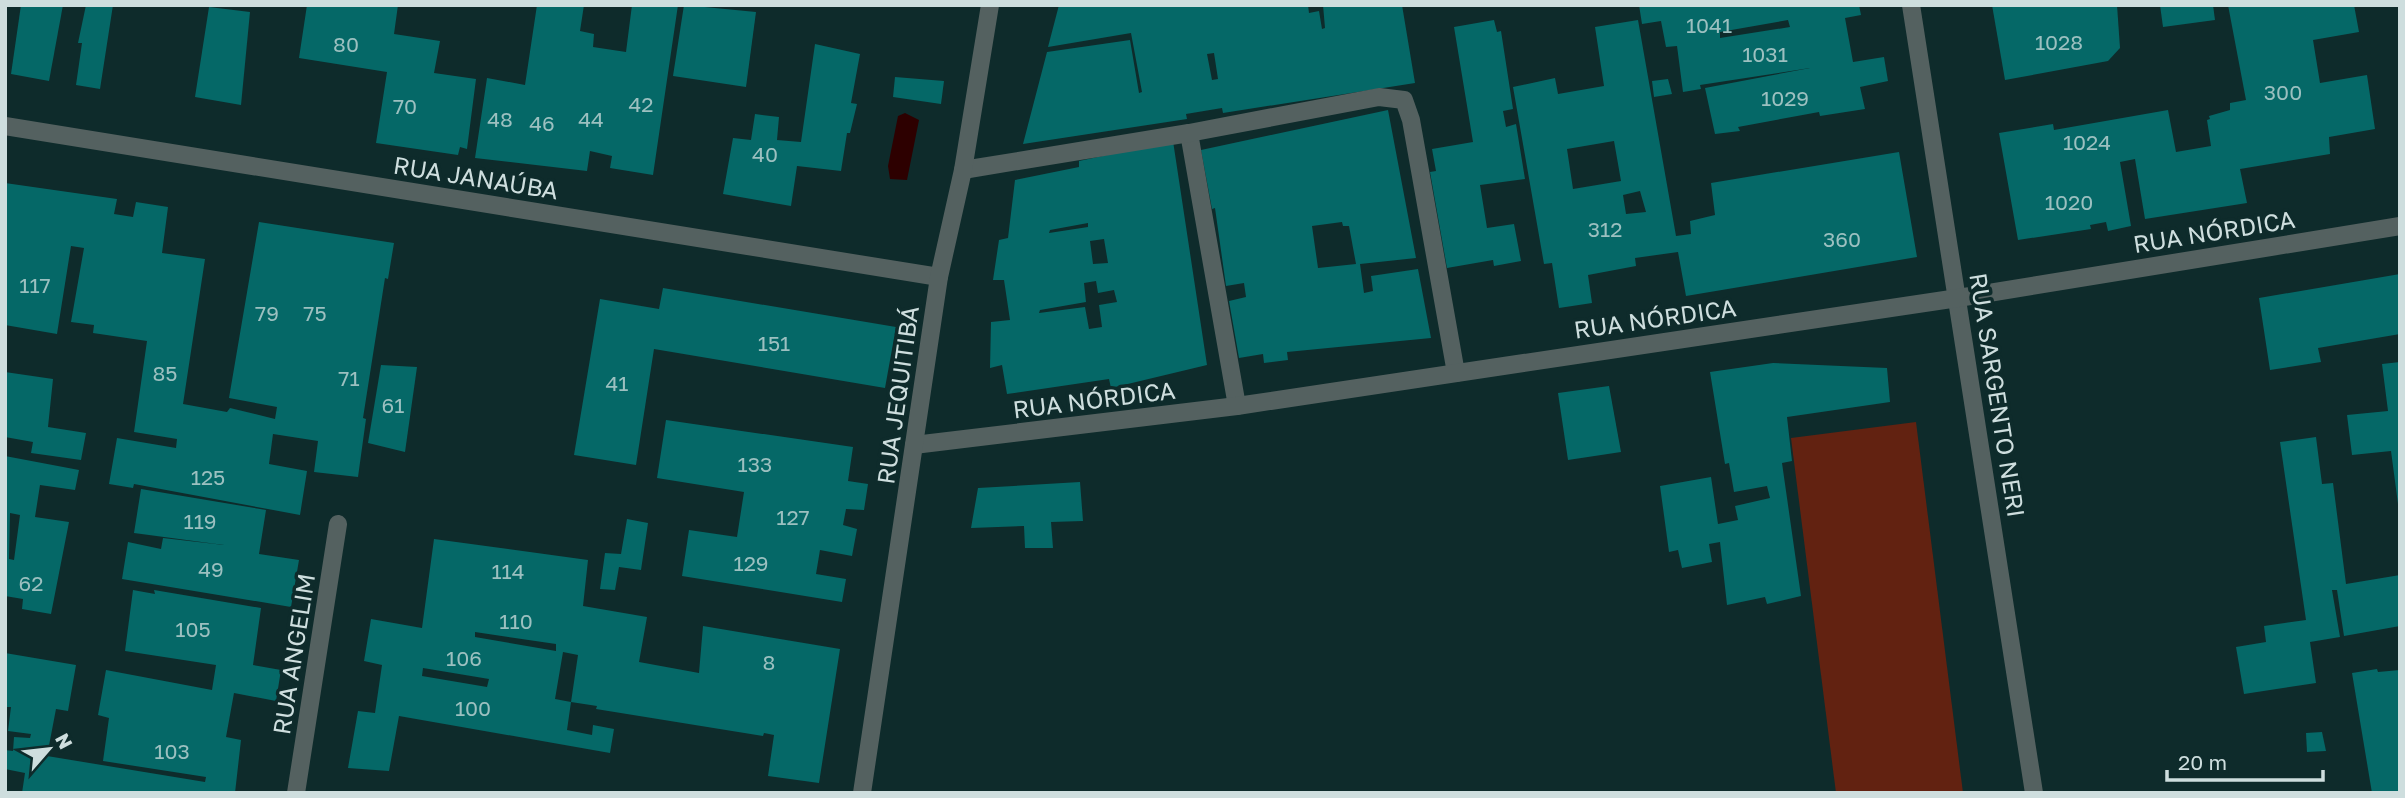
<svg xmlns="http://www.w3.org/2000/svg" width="2405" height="798" viewBox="0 0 2405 798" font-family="'Golos Text',sans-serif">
	<rect width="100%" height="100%" fill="#0e2b2b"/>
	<!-- green -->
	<polygon fill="#622211" points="1916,422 1963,793 1836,793 1791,438"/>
	<!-- water -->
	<polygon fill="#2d0000" points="905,113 919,120 907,180 890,179 888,166 898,116"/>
	<!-- building -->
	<g fill="#056867" fill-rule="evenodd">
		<polygon points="21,5 63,5 49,81 11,74"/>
		<polygon points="86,5 113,5 100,89 76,85 82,43 78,43"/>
		<polygon points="307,5 398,5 394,34 440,41 434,73 476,79 467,149 460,147 458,155 376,143 387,72 299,58"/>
		<polygon points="537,5 584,5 580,31 594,34 593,47 626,52 632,5 678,5 653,175 610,168 612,156 590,151 587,171 475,158 487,78 525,85"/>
		<polygon points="684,5 756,12 746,87 673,76"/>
		<path d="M1059,5H1308L1309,13L1319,11L1322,29L1325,28L1323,5H1402L1415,83L1223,113L1222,108L1186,114L1187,119L1023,144L1047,52L1130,40L1139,93L1142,92L1131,33L1048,47ZM1214,53L1218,79L1212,80L1207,54Z"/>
		<path d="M1639,5H1859L1861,15L1845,18L1853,62L1884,57L1888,81L1860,87L1865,109L1820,116L1819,112L1738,127L1740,131L1715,134L1705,88L1810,68L1700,85L1701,89L1683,92L1677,46L1666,47L1661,21L1642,24ZM1788,20L1790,27L1720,38V32Z"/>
		<polygon points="1992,5 2117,5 2120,48 2108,61 2005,80"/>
		<polygon points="2160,5 2213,5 2215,20 2163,27"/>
		<polygon points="2228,5 2354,5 2359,32 2313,40 2320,83 2367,75 2375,129 2329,137 2330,154 2240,169 2247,203 2145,219 2135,159 2120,162 2131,226 2108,231 2106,222 2090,225 2091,229 2018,240 1999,133 2053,124 2054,130 2168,110 2176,152 2211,146 2207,120 2210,119 2209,116 2230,110 2230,103 2246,100"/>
		<polygon points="209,7 250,12 241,105 195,97"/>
		<polygon points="1494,20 1497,32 1501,31 1513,109 1503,111 1506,127 1516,124 1525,179 1480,185 1487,228 1514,224 1521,261 1494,266 1493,260 1447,268 1430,172 1436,171 1432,149 1473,142 1454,27"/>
		<path d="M1638,20L1676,236L1691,234L1690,221L1715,215L1711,183L1899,152L1917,257L1686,296L1678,252L1635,258L1636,266L1588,275L1592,303L1559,308L1552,263L1544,264L1513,87L1555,78L1558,94L1604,86L1595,27ZM1614,141L1621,181L1573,189L1567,149ZM1640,191L1646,212L1626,214L1623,195Z"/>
		<polygon points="815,44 860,54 851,103 857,104 850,133 847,133 841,171 797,166 791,206 723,194 733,138 751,140 755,114 779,117 777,140 801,142"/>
		<polygon points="895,77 944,81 941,104 893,97"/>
		<polygon points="1668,79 1672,94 1654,97 1652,81"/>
		<path d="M1388,110L1416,258L1360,264L1364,293L1373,291L1371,276L1418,269L1431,338L1287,352L1288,360L1264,363L1263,354L1239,358L1229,301L1246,297L1244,283L1226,286L1215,208L1212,209L1201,150ZM1342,222L1343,226H1349L1356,264L1318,268L1312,226Z"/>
		<path d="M1173,141L1207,365L1111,388L1109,379L1007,394L1002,365L990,368L991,322L1010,320L1004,280H993L999,240L1008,238L1015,180L1079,167V161ZM1088,223V227L1049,233L1050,230ZM1104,239L1108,263L1093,264L1090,241ZM1096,281L1098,293L1114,290L1117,302L1099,305L1102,327L1089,329L1085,307L1039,313L1040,310L1086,302L1084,283Z"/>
		<polygon points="5,183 117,199 114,214 133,217 136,202 168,207 162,253 205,259 183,404 227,412 230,408 275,419 277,407 229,398 259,222 394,243 388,279 385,278 363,418 366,419 358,477 314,472 318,441 273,434 269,464 307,471 300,515 134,484 133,488 109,484 117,438 176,448 177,439 134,432 147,341 93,333 94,325 71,322 84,248 71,246 57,334 5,325"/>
		<polygon points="2400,274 2400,334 2318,348 2321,362 2270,370 2259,298"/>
		<polygon points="663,288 896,327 885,388 654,349 636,465 574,455 600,299 659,309"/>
		<polygon points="2400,362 2400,504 2398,504 2391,451 2352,455 2347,415 2388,411 2382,364"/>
		<polygon points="1773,363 1887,368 1890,402 1787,417 1792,461 1782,463 1801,596 1767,604 1765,597 1727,605 1720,542 1709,544 1712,562 1682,568 1678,550 1669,552 1660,486 1711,477 1718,524 1738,520 1735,506 1770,498 1767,486 1734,492 1729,463 1725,464 1710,372"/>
		<polygon points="381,365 417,367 405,452 368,443"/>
		<polygon points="5,372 53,379 48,427 86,433 81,460 31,453 33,442 5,437"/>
		<polygon points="1609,386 1621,452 1568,460 1558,393"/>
		<polygon points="666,420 853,447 848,481 868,484 864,510 846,509 843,525 857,529 852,556 820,550 816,574 846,579 842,602 682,576 689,530 737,537 744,492 657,478"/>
		<polygon points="2316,437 2322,484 2333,483 2346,584 2400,575 2400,626 2344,636 2337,590 2332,590 2340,637 2310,642 2316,683 2244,694 2236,647 2266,642 2264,626 2306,620 2280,442"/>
		<path d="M5,456L79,470L75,490L40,485L35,517L69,522L51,614L22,609L23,599L5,596ZM10,513L20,515L14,560L9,559Z"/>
		<polygon points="1080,482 1083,521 1051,522 1053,548 1025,548 1024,526 971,528 978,488"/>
		<polygon points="141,489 266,510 259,554 299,560 291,607 122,579 128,542 161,549 163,538 224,545 134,533"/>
		<polygon points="627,519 648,523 641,570 619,567 615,590 600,589 605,553 621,554"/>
		<path d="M434,539L588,560L583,606L647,617L639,662L699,673L703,626L840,649L819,783L768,776L774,735L764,733L763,736L596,709L597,706L571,702L578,655L563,652L555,699L571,702L567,730L592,735L593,725L614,729L610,753L399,716L389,771L348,768L358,711L375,713L382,665L364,661L371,619L422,628ZM475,632L556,644V651L475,637ZM423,668L489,679L487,687L422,676Z"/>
		<polygon points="133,590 155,594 154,590 261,608 253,665 281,670 276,701 234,693 226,737 241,740 235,793 22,793 25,773 5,769 5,750 13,751 14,737 30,738 31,734 8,731 11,707 5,707 5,653 76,665 68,711 56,709 47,756 205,782 206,777 103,761 109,718 98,715 106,670 212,690 216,665 125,651"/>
		<polygon points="2377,669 2378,672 2400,670 2400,793 2372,793 2352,673"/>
		<polygon points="2322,732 2326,751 2307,752 2306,733"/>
	</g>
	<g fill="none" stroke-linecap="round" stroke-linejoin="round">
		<!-- minor -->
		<g stroke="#546160" stroke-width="18">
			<polyline points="1911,5 2034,793"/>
			<polyline points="5,126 939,277"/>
			<polyline points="1189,133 1237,406"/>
			<polyline points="963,170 1189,133 1379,97 1404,100 1411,120 1456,373"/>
			<polyline points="914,445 1237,406 1958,298 2400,226"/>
			<polyline points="296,793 338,524"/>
			<polyline points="862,793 939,277 963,170 990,5"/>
		</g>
	</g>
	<g text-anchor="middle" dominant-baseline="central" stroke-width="7" stroke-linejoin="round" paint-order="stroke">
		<!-- number labels -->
		<g font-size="21" fill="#9cc0c0">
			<text x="1709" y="25">1041</text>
			<text x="2059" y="42">1028</text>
			<text x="346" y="44">80</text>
			<text x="1765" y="54">1031</text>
			<text x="2283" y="92">300</text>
			<text x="1785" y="98">1029</text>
			<text x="641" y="104">42</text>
			<text x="405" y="106">70</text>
			<text x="500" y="119">48</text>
			<text x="591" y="119">44</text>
			<text x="542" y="123">46</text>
			<text x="2087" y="142">1024</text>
			<text x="765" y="154">40</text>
			<text x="2069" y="202">1020</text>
			<text x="1605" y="229">312</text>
			<text x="1842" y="239">360</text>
			<text x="35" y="285">117</text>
			<text x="267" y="313">79</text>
			<text x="315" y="313">75</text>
			<text x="774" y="343">151</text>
			<text x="165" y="373">85</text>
			<text x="349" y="378">71</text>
			<text x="617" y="383">41</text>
			<text x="393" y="405">61</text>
			<text x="755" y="464">133</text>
			<text x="208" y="477">125</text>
			<text x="793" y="517">127</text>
			<text x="200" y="521">119</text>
			<text x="751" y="563">129</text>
			<text x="211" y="569">49</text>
			<text x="508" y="571">114</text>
			<text x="31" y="583">62</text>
			<text x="516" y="621">110</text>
			<text x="193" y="629">105</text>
			<text x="464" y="658">106</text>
			<text x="769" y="662">8</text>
			<text x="473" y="708">100</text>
			<text x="172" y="751">103</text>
		</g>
		<!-- street labels -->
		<g font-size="24" fill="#cedede" stroke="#0e2b2b">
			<text transform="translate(476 177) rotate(9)">RUA JANAÚBA</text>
			<text transform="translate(2214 231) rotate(-9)">RUA NÓRDICA</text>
			<text transform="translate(1655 318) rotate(-8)">RUA NÓRDICA</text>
			<text transform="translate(897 395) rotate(-82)">RUA JEQUITIBÁ</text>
			<text transform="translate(1998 395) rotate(81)">RUA SARGENTO NERI</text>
			<text transform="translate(1094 399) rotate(-7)">RUA NÓRDICA</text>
			<text transform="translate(293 654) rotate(-81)">RUA ANGELIM</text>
		</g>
	</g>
	<!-- border -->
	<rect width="2405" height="798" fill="none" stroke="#cedede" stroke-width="14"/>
	<!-- north arrow -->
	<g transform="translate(49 749) rotate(62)" stroke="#0e2b2b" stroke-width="5" paint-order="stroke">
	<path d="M0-5L12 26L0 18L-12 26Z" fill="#cedede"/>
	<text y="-10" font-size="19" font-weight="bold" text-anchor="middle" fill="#cedede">N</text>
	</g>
	<!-- scale -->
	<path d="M2167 770v10h156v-10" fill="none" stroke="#cedede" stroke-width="3.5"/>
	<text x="2178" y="770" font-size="21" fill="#cedede" stroke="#0e2b2b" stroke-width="5" paint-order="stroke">20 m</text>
</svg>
